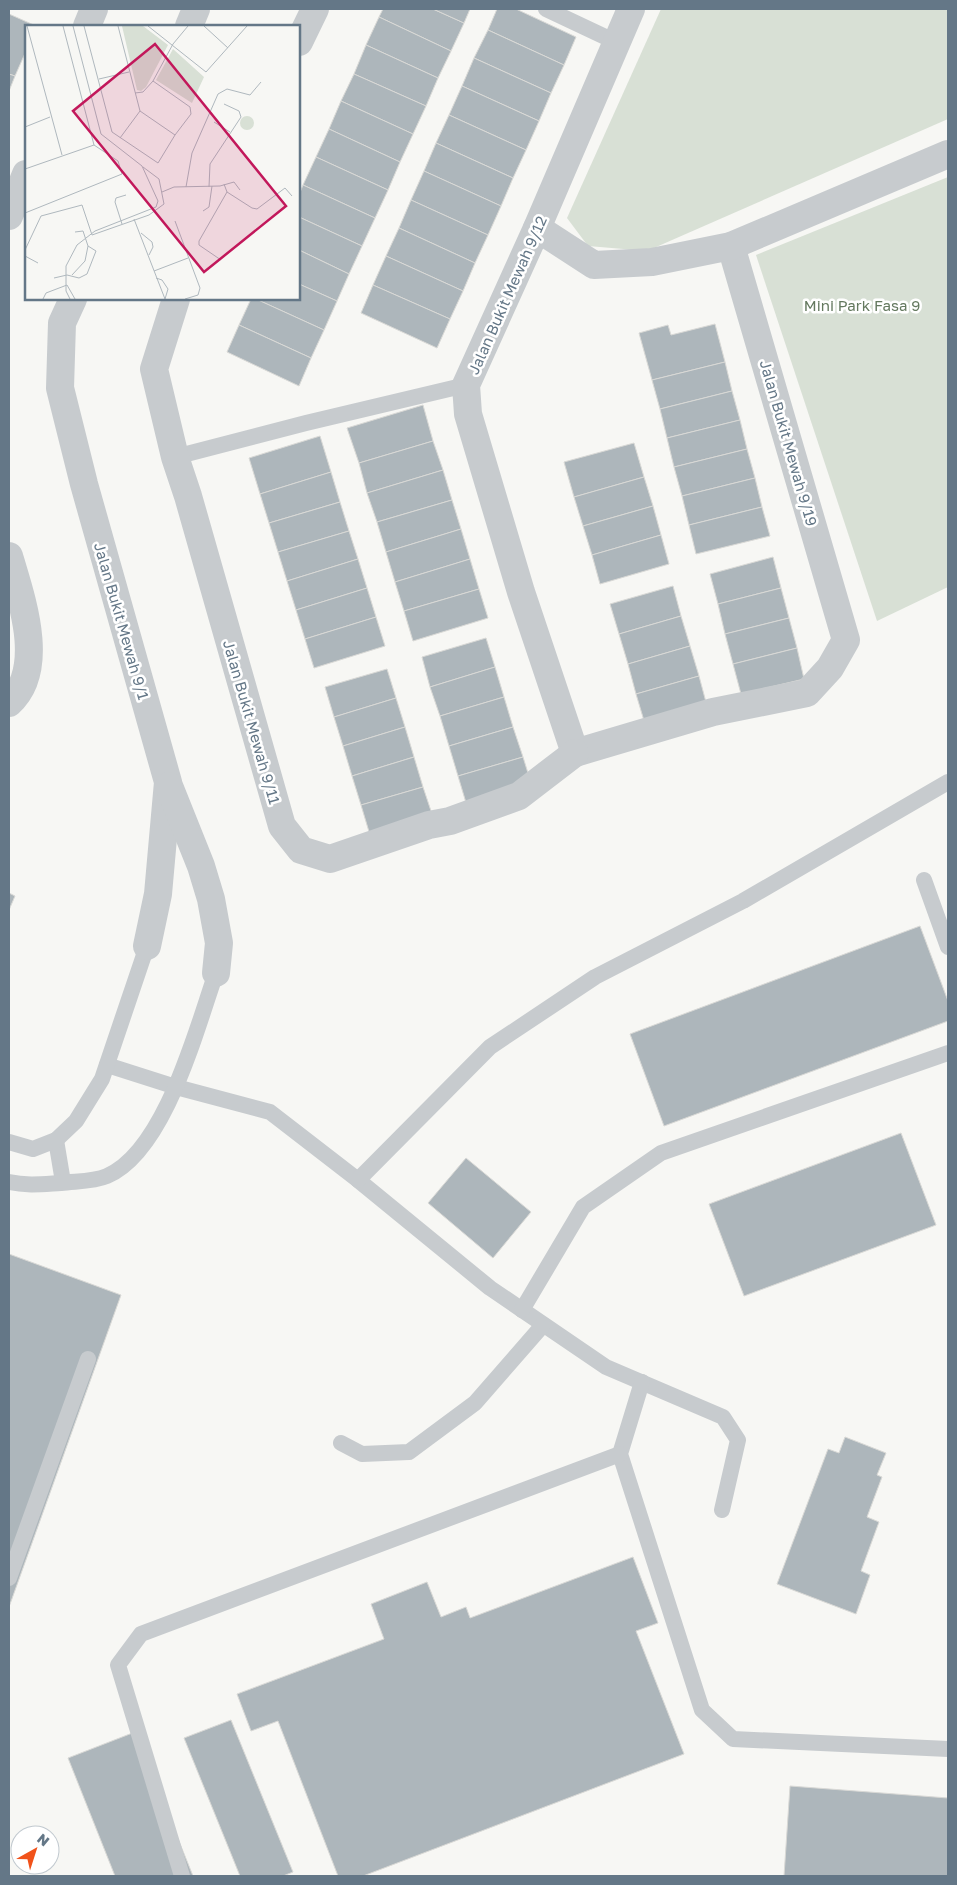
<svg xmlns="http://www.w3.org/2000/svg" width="957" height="1885" viewBox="0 0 957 1885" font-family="'Golos Text',sans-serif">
	<rect width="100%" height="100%" fill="#f7f7f4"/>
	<!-- green -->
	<g fill="#d8e0d5">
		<polygon points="661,9 948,9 948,119 647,251 588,246 567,218"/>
		<polygon points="948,177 948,587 877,621 756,255"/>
	</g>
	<!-- building -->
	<g fill="#adb6bb" stroke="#d9d9d6">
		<polygon points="383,9 433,9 464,23 451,51 379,17"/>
		<polygon points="433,9 470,9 464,23"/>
		<polygon points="497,9 516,9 576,37 564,65 488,30"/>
		<polygon points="9,14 36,26 26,26 26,51 15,76 9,74"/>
		<polygon points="379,17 451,51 438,78 366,45"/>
		<polygon points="488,30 564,65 551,93 474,58"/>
		<polygon points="366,45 438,78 426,106 354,74"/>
		<polygon points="474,58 551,93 539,121 462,86"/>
		<polygon points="9,74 15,76 9,91"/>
		<polygon points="354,74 426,106 413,134 341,101"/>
		<polygon points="462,86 539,121 526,150 449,115"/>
		<polygon points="341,101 413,134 400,162 329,129"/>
		<polygon points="449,115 526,150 513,178 436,143"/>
		<polygon points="329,129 400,162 388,190 316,157"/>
		<polygon points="436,143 513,178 501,206 424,171"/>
		<polygon points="316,157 388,190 375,218 303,185"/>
		<polygon points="424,171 501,206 488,235 411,200"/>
		<polygon points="303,185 375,218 362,246 299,217 299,195"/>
		<polygon points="411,200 488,235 475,263 399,228"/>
		<polygon points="299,217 362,246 349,274 299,250"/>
		<polygon points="399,228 475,263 463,291 386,256"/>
		<polygon points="299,250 349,274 337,301 299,284"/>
		<polygon points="386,256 463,291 450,319 373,285"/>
		<polygon points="299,284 337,301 324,330 256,299 299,299"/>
		<polygon points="373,285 450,319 437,348 361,313"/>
		<polygon points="251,299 256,299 324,330 311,358 239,325"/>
		<polygon points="715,324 725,362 652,380 639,333 668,325 671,335"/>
		<polygon points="239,325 311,358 299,386 227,352"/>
		<polygon points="725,362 732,391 660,409 652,380"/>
		<polygon points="732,391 740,420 667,438 660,409"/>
		<polygon points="423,405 433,441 359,463 347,428"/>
		<polygon points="740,420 747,449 674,467 667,438"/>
		<polygon points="320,436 331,472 260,494 249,458"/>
		<polygon points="433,441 443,470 367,493 359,463"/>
		<polygon points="634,443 644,477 574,497 564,462"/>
		<polygon points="747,449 755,478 682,496 674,467"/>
		<polygon points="443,470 452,500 377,522 367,493"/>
		<polygon points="331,472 340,502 269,523 260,494"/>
		<polygon points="644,477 653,506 583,526 574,497"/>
		<polygon points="755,478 762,507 689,525 682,496"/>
		<polygon points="452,500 461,529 386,552 377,522"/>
		<polygon points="340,502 349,531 278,552 269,523"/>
		<polygon points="653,506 661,535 592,555 583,526"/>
		<polygon points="762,507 770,536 696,554 689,525"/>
		<polygon points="461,529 470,559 395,582 386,552"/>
		<polygon points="349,531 358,559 287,581 278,552"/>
		<polygon points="661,535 669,564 600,584 592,555"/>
		<polygon points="773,557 781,588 718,604 710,574"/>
		<polygon points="358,559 367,588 296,610 287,581"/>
		<polygon points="470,559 479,589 404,611 395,582"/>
		<polygon points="673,586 681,616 619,634 610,604"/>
		<polygon points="367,588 376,617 305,639 296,610"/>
		<polygon points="781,588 789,618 725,634 718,604"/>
		<polygon points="479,589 488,618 413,641 404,611"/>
		<polygon points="681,616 690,646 628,664 619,634"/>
		<polygon points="376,617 385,646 314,668 305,639"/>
		<polygon points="789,618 797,648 733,664 725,634"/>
		<polygon points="486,638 495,667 430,687 422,657"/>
		<polygon points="690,646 699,676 636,694 628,664"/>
		<polygon points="797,648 804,679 741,694 733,664"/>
		<polygon points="495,667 504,697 440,716 430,687"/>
		<polygon points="387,669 396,698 334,717 325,687"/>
		<polygon points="699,676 707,706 645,724 636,694"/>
		<polygon points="504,697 513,727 449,746 440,716"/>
		<polygon points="396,698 405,727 343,746 334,717"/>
		<polygon points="405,727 414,757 352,776 343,746"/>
		<polygon points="513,727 523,757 458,776 449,746"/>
		<polygon points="414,757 423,787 361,805 352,776"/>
		<polygon points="523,757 532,786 467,806 458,776"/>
		<polygon points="423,787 433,817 370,835 361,805"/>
		<polygon points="9,893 15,896 9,910"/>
		<polygon points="920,926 948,1001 948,1021 664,1126 630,1034"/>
		<polygon points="901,1133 936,1225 744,1296 709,1204"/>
		<polygon points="466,1158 531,1212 493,1258 428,1203"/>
		<polygon points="9,1254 121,1295 9,1607"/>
		<polygon points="845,1437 886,1453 877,1475 882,1477 867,1517 879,1522 861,1571 870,1575 856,1614 777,1584 828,1449 839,1453"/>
		<polygon points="633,1557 658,1623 636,1631 684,1754 363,1876 338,1876 278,1721 251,1731 237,1694 384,1639 371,1604 427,1582 441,1617 466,1607 470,1618"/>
		<polygon points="231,1720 293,1872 283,1876 240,1876 184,1738"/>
		<polygon points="135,1732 193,1876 115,1876 68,1758"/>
		<polygon points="790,1786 948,1798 948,1876 784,1876"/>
	</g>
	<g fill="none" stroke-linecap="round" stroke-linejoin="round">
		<!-- service -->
		<g stroke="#c7cbce" stroke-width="16">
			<polyline points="546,9 616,42"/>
			<polyline points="175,457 306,423 466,385"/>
			<polyline points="924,880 948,947"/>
			<polyline points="107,1065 176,1087 270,1112 358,1180 490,1288 606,1367 723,1417 738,1440 722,1510"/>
			<polyline points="56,1140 63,1182"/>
			<polyline points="9,1142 33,1149 56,1140 76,1121 102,1079 147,946"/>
			<polyline points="358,1180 490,1047 595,977 743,901 948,782"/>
			<path d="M9,1182C27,1186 43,1184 61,1183C76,1181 93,1182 107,1176C165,1151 196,1030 216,973"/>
			<polyline points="522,1310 583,1207 661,1153 948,1053"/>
			<polyline points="642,1382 620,1454 702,1710 733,1739 948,1749"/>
			<polyline points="341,1443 362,1454 409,1452 475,1403 543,1325"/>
			<polyline points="9,1578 88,1359"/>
			<polyline points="182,1876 118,1665 141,1634 620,1454"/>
		</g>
		<!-- minor -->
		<g stroke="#c7cbce" stroke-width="28">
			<polyline points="631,9 537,228 466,385 468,414 521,592 575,753 713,712 807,693 830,668 846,640 731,246"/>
			<polyline points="87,26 94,9"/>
			<polyline points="189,26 196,9"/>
			<polyline points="299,42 315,9"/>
			<polyline points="9,216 26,174"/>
			<polyline points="537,228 594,265 652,262 731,246 948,154"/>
			<polyline points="73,299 62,323 60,388 84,484 168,782 158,894 147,946"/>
			<polyline points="176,299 154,369 175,457 188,496 282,826 301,850 330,859 429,825 450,821 519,796 575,753"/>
			<path d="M9,556C21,597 47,669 9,703"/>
			<polyline points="169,786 201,866 211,899 219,943 216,973"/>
		</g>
	</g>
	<g text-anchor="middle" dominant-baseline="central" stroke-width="5" stroke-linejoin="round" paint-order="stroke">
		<!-- street labels -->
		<g font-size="15" fill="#647787" stroke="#fff">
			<text transform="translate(507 295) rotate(-66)">Jalan Bukit Mewah 9/12</text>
			<text transform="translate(789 443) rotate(74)">Jalan Bukit Mewah 9/19</text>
			<text transform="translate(122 621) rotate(74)">Jalan Bukit Mewah 9/1</text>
			<text transform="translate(252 722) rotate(74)">Jalan Bukit Mewah 9/11</text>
		</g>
		<!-- park labels -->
		<g font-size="15" fill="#64795f" stroke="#fff">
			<text x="862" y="305">Mini Park Fasa 9</text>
		</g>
	</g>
	<!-- overview -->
	<g transform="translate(25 25)">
		<rect width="275" height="275" fill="#f7f7f4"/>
		<path d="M97,1H118L143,20L121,62L116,66L112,65ZM148,24L179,52L167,78L131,55ZM215 98a7 7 0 1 1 14 0a7 7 0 1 1-14 0Z" fill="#d8e0d5"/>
		<path fill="none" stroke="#afb8be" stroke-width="1" d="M2,1L37,130M59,1L87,107L133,138L150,110M93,1L115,86L150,110L166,89L165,82L128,56M123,1L181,47L222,1M179,1L203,23M74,54L104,47M110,68L118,67L128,56L148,19L163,1M189,97L205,107M0,102L25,92M95,113L115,86M0,144L69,120M199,159L202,167L227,183L232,184L260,163L267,171M161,162L167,128L193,69L202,64L225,70L236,57M184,162L185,139L216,92L214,86L199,79M137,167L149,162L195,161L209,157L215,165M178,186L184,182L187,161M0,188L97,149L93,136L69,120L38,1M109,194L140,274M150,196L175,263L173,270L160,274M97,199L90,177L91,173L101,170M116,208L127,217L128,222L124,230M67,210L124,190L139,179L134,154L118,142M196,235L174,220V216L202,167M13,238L0,231V225L16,191L57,180L67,210M129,246L163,233M47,250L60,236L63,221L58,206L50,207M29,253L42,250L54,253L62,249L71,226L63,221M131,253L137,255L143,264L140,274M42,260L50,274M18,274L21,268L42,260M45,274L41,266V241L52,220L70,206L131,182L133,176L117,141L76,109L48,1"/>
		<path fill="#c2185b" fill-opacity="0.15" stroke="#c2185b" stroke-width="2.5" d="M130,19L261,181L179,247L48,86Z"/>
		<rect width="275" height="275" fill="none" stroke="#647787" stroke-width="2.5"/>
	</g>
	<!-- border -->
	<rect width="957" height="1885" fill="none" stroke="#647787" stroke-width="20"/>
	<!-- north arrow -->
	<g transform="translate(35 1850) rotate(39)"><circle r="24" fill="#ffffff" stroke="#c1c9cf"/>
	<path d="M0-4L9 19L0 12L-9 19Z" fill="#f1521a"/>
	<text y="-8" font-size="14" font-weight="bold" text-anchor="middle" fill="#647787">N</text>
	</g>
</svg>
